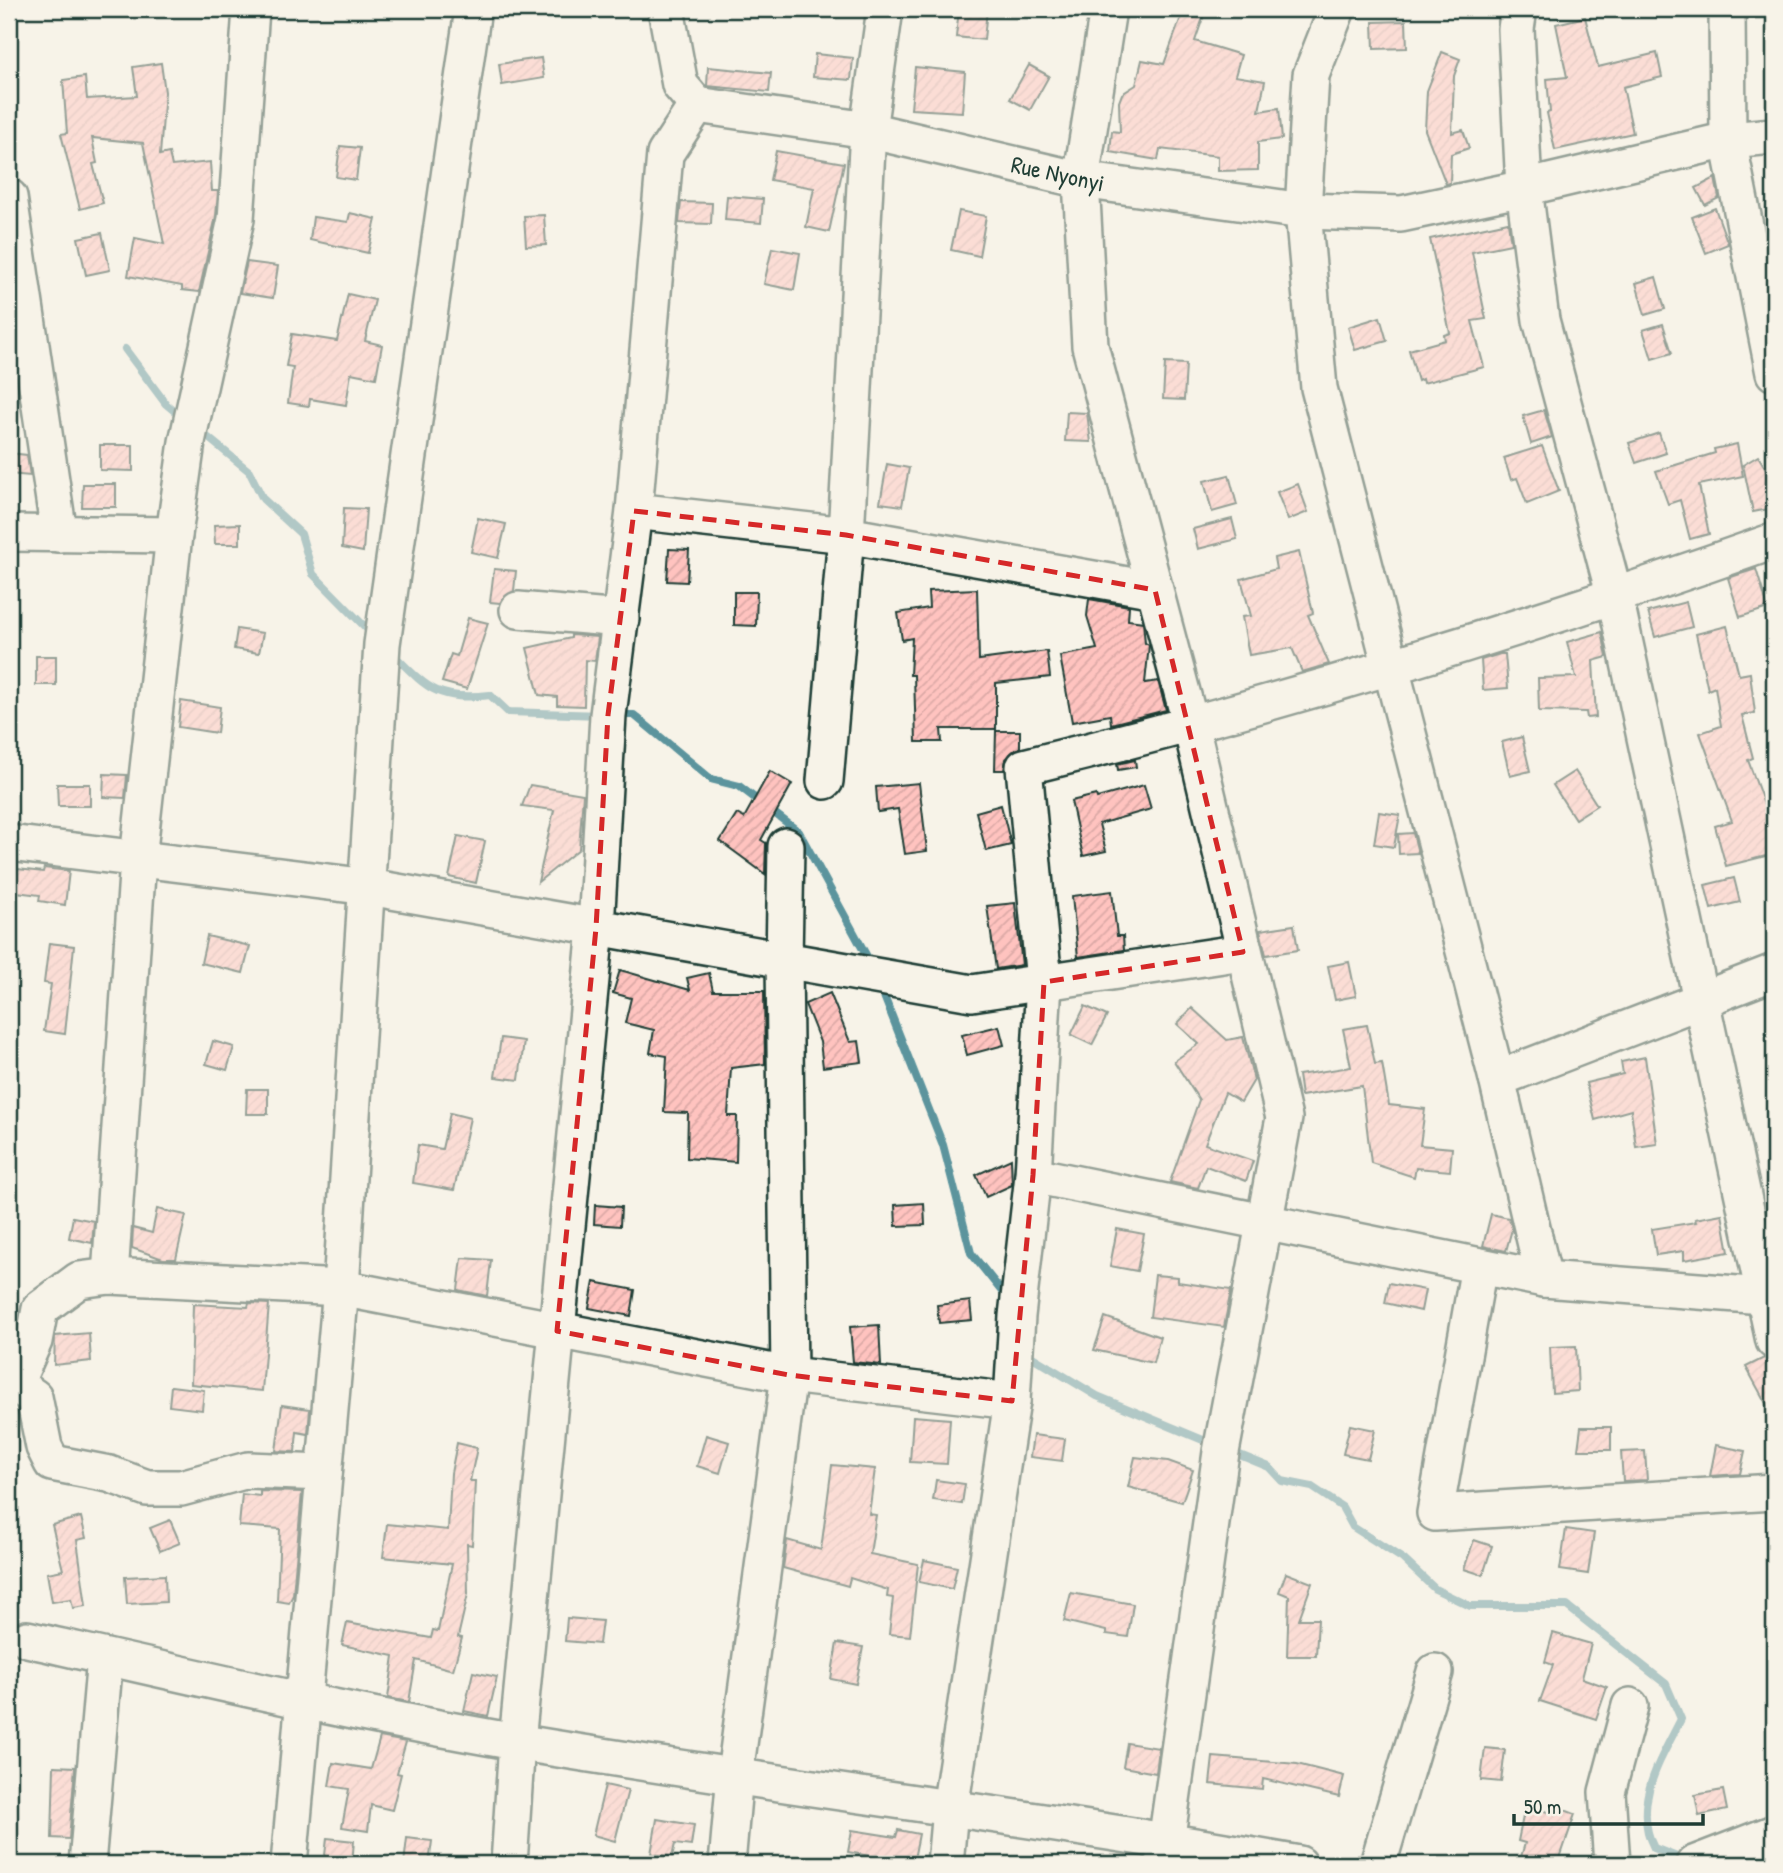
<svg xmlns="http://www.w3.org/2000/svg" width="1783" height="1873" viewBox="0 0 1783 1873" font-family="'Patrick Hand',sans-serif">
	<defs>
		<pattern id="building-hatch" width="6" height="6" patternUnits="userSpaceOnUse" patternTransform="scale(1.75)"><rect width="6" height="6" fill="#ffc3bf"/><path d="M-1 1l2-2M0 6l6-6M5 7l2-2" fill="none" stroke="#daa8a5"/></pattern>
	</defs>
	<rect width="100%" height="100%" fill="#f7f3e8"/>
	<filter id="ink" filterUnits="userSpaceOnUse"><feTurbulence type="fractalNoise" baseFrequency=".0143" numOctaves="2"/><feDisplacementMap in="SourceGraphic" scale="14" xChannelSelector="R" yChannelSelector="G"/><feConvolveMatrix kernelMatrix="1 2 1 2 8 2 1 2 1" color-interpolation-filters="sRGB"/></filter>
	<g filter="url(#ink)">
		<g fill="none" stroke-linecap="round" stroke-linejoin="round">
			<!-- stream -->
			<g stroke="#5b949d" stroke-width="8">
				<polyline points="125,349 166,404 184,419"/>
				<polyline points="200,431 249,471 263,499 301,534 313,574 373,635"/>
				<path d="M392,653C428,689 437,701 490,695L508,712L601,715"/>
				<polyline points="618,715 634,715 711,779 739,786 799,832 871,964"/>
				<polyline points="880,986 943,1145 971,1253 1007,1298"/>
				<polyline points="1029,1350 1029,1355 1097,1396 1215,1445"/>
				<path d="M1230,1451L1269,1467L1282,1481L1312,1487L1342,1507L1353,1527L1403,1559L1435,1589L1470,1606H1567L1666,1684L1681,1719C1661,1759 1631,1804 1654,1848L1687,1861"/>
			</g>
		</g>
		<!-- building -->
		<g fill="url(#building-hatch)" stroke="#1f3d34" stroke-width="2">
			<polygon points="959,9 987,9 984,40 956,37"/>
			<polygon points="1184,9 1206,9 1195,41 1241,55 1235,76 1265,81 1259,111 1279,108 1282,139 1258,142 1258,170 1218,171 1218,156 1160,149 1158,160 1110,152 1112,131 1120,132 1119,102 1122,94 1136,85 1142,60 1164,64"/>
			<polygon points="1585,17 1598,67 1657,53 1662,77 1623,87 1633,133 1555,150 1547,113 1550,112 1547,79 1567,77 1556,24"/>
			<polygon points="1406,21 1407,48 1374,49 1373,22"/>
			<polygon points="1442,52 1460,59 1454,76 1452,133 1463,130 1469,148 1451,154 1450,183 1446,184 1425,130 1427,91"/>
			<polygon points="815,54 853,58 851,80 813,77"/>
			<polygon points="541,58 544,78 502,85 499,64"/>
			<polygon points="161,63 165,92 160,155 169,153 172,166 210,162 212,191 218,191 216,216 199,292 182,290 182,286 128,276 135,238 164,244 143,143 92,138 97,163 93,164 103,203 80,209 61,134 67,133 63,80 85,77 87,99 137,96 133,67"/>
			<polygon points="1029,65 1049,76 1030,110 1010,99"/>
			<polygon points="708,67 771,73 769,92 707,86"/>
			<polygon points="915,67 965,72 962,112 911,109"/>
			<polygon points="340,146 360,148 356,180 336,177"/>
			<polygon points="776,151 844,163 829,232 806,227 814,188 770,180"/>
			<polygon points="1715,178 1719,198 1705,205 1696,188"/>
			<polygon points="727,196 763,199 761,223 725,220"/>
			<polygon points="681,202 712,203 711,224 679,223"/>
			<polygon points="1715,208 1728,244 1706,253 1692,217"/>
			<polygon points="959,211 986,216 979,256 951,250"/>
			<polygon points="350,213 376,219 368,253 310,240 313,217 348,222"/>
			<polygon points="544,215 546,245 526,246 524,216"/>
			<polygon points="1508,222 1511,244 1472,252 1486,319 1472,321 1484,367 1423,383 1422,379 1418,381 1409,350 1445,340 1444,335 1450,333 1430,239"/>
			<polygon points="102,233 110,270 86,275 78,238"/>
			<polygon points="772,248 800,253 794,290 764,284"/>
			<polygon points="247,262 278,266 273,298 240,293"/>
			<polygon points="1656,277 1665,309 1645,315 1636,283"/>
			<polygon points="348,294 375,300 365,341 382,345 376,378 351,373 346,405 310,399 309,406 288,403 293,367 286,366 292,334 337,341"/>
			<polygon points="1380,317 1387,341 1355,350 1348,327"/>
			<polygon points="1663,324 1672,353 1652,359 1643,330"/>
			<polygon points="1165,363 1186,364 1184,400 1163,399"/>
			<polygon points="1544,410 1552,437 1531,444 1523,416"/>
			<polygon points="1067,412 1087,413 1091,442 1065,441"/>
			<polygon points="1659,433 1666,453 1636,463 1629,443"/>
			<polygon points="1737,444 1743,476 1699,485 1709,534 1690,539 1680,500 1668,504 1656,471 1715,453 1714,449"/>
			<polygon points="100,445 133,445 133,471 100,470"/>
			<polygon points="1542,446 1559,491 1527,504 1517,478 1511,480 1504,458"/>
			<polygon points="9,453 27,455 30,476 9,474"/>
			<polygon points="1758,456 1771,477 1774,508 1753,512 1743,465"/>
			<polygon points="887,464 909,468 902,506 880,503"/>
			<polygon points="1229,475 1237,505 1212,512 1204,481"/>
			<polygon points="83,484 116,484 116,507 82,507"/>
			<polygon points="1298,484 1308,512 1288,520 1277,492"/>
			<polygon points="344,508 366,509 363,552 342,548"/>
			<polygon points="478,518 506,524 498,558 471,552"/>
			<polygon points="1232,519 1237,539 1198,549 1193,529"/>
			<polygon points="240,524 240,544 215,544 214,525"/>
			<polygon points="669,549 689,550 687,582 667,581"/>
			<polygon points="1299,552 1313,613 1308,615 1329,664 1302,672 1292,648 1249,655 1242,617 1251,616 1241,579 1276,569 1274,558"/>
			<polygon points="494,569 516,571 514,591 500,603 490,602"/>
			<polygon points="1756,569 1768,608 1740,617 1728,578"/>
			<polygon points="977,589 979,660 1047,651 1050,677 996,683 996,729 941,729 942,742 916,742 914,675 910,675 912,638 902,640 898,613 929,608 928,591"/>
			<polygon points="734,592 757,592 756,626 734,625"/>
			<polygon points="1089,599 1129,606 1128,620 1143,622 1145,643 1149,645 1145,683 1158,681 1166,710 1111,724 1110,715 1072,722 1060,656 1097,649 1087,616"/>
			<polygon points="1686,602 1692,627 1655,637 1648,612"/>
			<polygon points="468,618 488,623 467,689 442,682 451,654 457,656"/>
			<polygon points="1727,626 1739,675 1750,673 1755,713 1742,715 1753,758 1748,760 1769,818 1774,817 1774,854 1726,866 1715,826 1732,821 1700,733 1721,726 1715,687 1708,690 1696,634"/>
			<polygon points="237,629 263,633 259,653 234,649"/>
			<polygon points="1602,632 1607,657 1593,661 1596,717 1587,718 1586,712 1539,711 1538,678 1576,677 1567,642"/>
			<polygon points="571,635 598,637 595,661 585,660 584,706 557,705 557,697 539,695 527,648 571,638"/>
			<polygon points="1500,654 1505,654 1508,688 1483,690 1481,660"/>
			<rect x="36" y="656" width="20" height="29"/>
			<polygon points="181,701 220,707 217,733 178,727"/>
			<polygon points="996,731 1020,731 1020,747 1006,759 1004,770 995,770"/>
			<polygon points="1522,737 1530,771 1510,776 1502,742"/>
			<polygon points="1135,760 1136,767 1118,770 1117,764"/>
			<polygon points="770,771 792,784 761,840 766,843 765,874 720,841 737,814 744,818"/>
			<polygon points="1575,771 1597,805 1575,819 1553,785"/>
			<polygon points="104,774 127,775 125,798 103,797"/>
			<polygon points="919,783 927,851 905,854 898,809 878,812 876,787"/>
			<polygon points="57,784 90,784 90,806 58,806"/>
			<polygon points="530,785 583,794 579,849 538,882 554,810 522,806"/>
			<polygon points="1144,785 1151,809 1099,824 1106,851 1083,856 1071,801 1096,795 1097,798"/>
			<polygon points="1001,805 1011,845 986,851 976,812"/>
			<polygon points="1379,812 1400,815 1394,847 1374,844"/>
			<polygon points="1413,833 1418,853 1399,854 1398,834"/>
			<polygon points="458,836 485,841 476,883 449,877"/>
			<polygon points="9,868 43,872 44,868 69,871 65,905 39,901 40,895 9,891"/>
			<polygon points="1734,878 1740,902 1711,909 1705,885"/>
			<polygon points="1112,891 1117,936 1123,936 1124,950 1078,957 1072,896"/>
			<polygon points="1015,903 1022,965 996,969 987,906"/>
			<polygon points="1294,925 1298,950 1266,955 1260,930"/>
			<polygon points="207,936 250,946 243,973 201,963"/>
			<polygon points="49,943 74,946 65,1034 44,1031 51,984 44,983"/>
			<polygon points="1349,962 1356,996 1335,1000 1328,966"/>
			<polygon points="620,970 690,990 687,978 709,973 713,991 764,991 765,1064 731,1068 728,1116 737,1116 736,1162 687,1158 688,1113 664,1112 667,1056 650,1053 654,1030 625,1023 631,998 613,993"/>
			<polygon points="830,993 850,1042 859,1041 862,1062 823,1067 820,1042 805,1004"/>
			<polygon points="1085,1006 1107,1016 1092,1045 1071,1035"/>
			<polygon points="1192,1008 1227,1040 1243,1037 1254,1080 1241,1102 1225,1093 1205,1144 1253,1161 1246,1181 1206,1166 1198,1188 1170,1182 1199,1100 1174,1061 1199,1044 1177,1024"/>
			<polygon points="1367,1025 1375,1064 1382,1063 1389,1105 1425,1109 1420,1145 1452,1148 1450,1171 1416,1168 1414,1177 1371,1163 1362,1086 1301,1096 1298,1075 1351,1067 1343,1029"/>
			<polygon points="999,1026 1004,1045 967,1055 962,1035"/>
			<polygon points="501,1038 524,1041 519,1080 495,1077"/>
			<polygon points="213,1041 234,1047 227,1070 206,1064"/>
			<polygon points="1645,1057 1657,1144 1636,1147 1631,1110 1595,1120 1586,1083 1623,1074 1621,1062"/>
			<polygon points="247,1089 268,1089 268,1114 246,1114"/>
			<polygon points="450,1113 470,1118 454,1190 413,1183 418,1145 442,1149"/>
			<polygon points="1011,1159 1012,1185 986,1197 976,1175"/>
			<polygon points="924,1203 925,1225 896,1226 895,1205"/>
			<polygon points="595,1205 621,1207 620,1226 594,1224"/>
			<polygon points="157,1209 186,1215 176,1259 163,1259 132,1248 133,1228 152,1233"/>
			<polygon points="1491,1214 1509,1218 1512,1229 1506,1251 1483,1246"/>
			<polygon points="1722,1214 1729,1252 1684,1260 1684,1251 1656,1255 1652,1229 1696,1222 1695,1219"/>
			<polygon points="73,1217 94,1221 92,1243 69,1238"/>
			<polygon points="1117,1229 1144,1234 1137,1271 1110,1266"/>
			<polygon points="462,1258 491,1260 487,1296 458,1290"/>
			<polygon points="1155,1275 1178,1277 1178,1282 1231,1290 1224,1327 1150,1317"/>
			<polygon points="594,1282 635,1290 631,1316 589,1308"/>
			<polygon points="1389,1283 1425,1290 1421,1311 1385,1303"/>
			<polygon points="970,1301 972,1320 939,1323 937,1305"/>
			<polygon points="249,1303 269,1304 262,1391 191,1384 193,1304 248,1307"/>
			<polygon points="1105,1317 1160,1337 1153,1363 1094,1350"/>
			<polygon points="879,1325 881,1365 853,1362 850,1327"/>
			<polygon points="89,1333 91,1361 54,1365 55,1336"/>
			<polygon points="1576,1346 1578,1391 1552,1393 1550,1347"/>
			<polygon points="1764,1358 1771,1360 1774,1366 1774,1418 1746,1367"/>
			<polygon points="171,1386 204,1390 202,1410 169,1406"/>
			<polygon points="282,1405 310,1409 308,1434 297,1432 295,1452 276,1451"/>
			<polygon points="913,1416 950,1419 947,1464 910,1462"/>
			<polygon points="1350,1425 1375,1430 1368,1459 1343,1454"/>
			<polygon points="1581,1427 1611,1427 1611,1450 1578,1450"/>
			<polygon points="706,1435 729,1442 720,1473 697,1466"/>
			<polygon points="1033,1435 1065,1439 1062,1461 1030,1457"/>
			<polygon points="457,1443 477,1448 470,1481 475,1481 472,1545 467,1544 468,1594 458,1637 462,1638 453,1670 416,1660 409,1702 388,1698 394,1656 342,1645 347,1623 431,1638 433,1630 438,1631 452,1564 383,1557 387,1524 448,1530 451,1473"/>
			<polygon points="1716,1445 1745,1451 1740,1474 1710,1476"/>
			<polygon points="1645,1451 1647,1480 1623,1481 1621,1452"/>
			<polygon points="1135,1457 1168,1461 1193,1470 1182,1502 1128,1487"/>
			<polygon points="832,1465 875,1469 869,1514 876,1515 870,1554 918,1564 910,1636 889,1634 893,1598 887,1597 888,1590 850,1578 848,1586 783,1568 787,1540 821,1550"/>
			<polygon points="936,1480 965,1484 962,1504 933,1500"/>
			<polygon points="260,1491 302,1492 293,1595 289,1603 277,1601 280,1529 239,1526 242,1494 260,1496"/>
			<polygon points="81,1517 86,1538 77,1540 86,1606 73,1608 71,1599 52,1602 47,1573 63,1570 52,1525"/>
			<polygon points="170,1520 180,1543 160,1551 150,1528"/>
			<polygon points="1566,1529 1594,1533 1588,1574 1560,1570"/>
			<polygon points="1474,1540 1492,1546 1483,1575 1464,1569"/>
			<polygon points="924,1560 957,1567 952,1589 919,1582"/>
			<polygon points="1286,1573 1312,1583 1299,1619 1318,1619 1316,1656 1287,1656 1289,1596 1279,1592"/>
			<polygon points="165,1575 166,1602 127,1604 125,1577"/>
			<polygon points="1071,1593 1133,1604 1128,1637 1106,1634 1106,1631 1064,1621"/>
			<polygon points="567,1618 602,1621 599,1644 565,1641"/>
			<polygon points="1553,1633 1591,1644 1582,1678 1607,1687 1596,1719 1540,1701 1553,1665 1545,1662"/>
			<polygon points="837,1643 863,1647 856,1684 831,1679"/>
			<polygon points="473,1672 497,1677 488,1716 464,1711"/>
			<polygon points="380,1737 406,1742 397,1773 401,1774 392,1810 371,1805 368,1831 342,1827 349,1789 329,1786 333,1763 371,1769"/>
			<polygon points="1127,1743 1159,1748 1156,1773 1123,1767"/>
			<polygon points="1485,1748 1505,1750 1501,1782 1481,1780"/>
			<polygon points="1213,1757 1297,1764 1344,1776 1339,1797 1263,1779 1262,1789 1210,1784"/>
			<polygon points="54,1766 75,1767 69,1839 52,1838"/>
			<polygon points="605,1785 628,1790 615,1841 593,1835"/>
			<polygon points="1723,1790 1727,1810 1699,1816 1695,1795"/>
			<polygon points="1525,1807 1554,1813 1557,1807 1575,1814 1558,1864 1519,1864 1525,1843 1518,1841"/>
			<polygon points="657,1819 694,1825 691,1846 675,1844 672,1857 651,1854"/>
			<polygon points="852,1830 896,1837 898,1830 919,1834 913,1864 848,1852"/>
			<polygon points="327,1838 354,1841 352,1864 324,1864"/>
			<polygon points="407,1838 432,1841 429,1864 404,1864"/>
		</g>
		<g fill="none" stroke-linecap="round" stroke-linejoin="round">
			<defs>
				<g id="minor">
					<polyline points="666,9 680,85 697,105 868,130 1081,180 1303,211 1401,214 1524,188 1728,140 1774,136"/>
					<polyline points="1108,9 1081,180 1090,346 1191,726 1284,1118 1221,1452 1163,1864"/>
					<polyline points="1337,9 1311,75 1303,211 1319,388 1497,1079 1544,1279"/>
					<polyline points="1519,9 1516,29 1524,188 1541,320 1615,597 1774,1341"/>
					<polyline points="1727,9 1728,140 1774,373"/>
					<polyline points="9,197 59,534"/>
					<polyline points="634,511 846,535 1155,590"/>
					<polyline points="9,533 174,535"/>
					<polyline points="518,610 621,619"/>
					<polyline points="825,781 846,535 868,130 885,9"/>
					<polyline points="9,843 369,887 972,993 1243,952"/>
					<polyline points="1497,1079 1774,972"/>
					<polyline points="1033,1175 1544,1279 1763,1296 1774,1292"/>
					<polyline points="1479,1266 1435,1513 1774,1492"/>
					<polyline points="110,1276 138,859 174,535 187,442 236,219 251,9"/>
					<polyline points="324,1473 248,1470 181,1488 147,1488 109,1474 52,1463 44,1447 34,1397 15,1384 34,1341 40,1309 79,1280 110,1276 341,1288 789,1375 1012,1401"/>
					<path d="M27,1639C190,1676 352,1714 516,1742C777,1786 1039,1817 1299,1864"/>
					<polyline points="87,1864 105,1657"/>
					<polyline points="289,1864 341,1288 382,644 473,9"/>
					<polyline points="509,1864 517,1742 596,928 608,715 634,511 665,154 697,105"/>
					<polyline points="727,1864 735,1774 789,1375 784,961 786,846"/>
					<path d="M945,1864L950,1809L1012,1401L1017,1316L1033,1175L1044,982L1024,767C1278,705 1528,628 1774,541"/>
					<polyline points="1378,1864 1435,1672"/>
					<polyline points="1612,1864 1607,1792 1630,1706"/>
					<polyline points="1694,1864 1774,1833"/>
				</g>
			</defs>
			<!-- minor casing -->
			<use href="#minor" stroke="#1f3d34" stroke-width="40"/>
			<!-- minor -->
			<use href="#minor" stroke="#f7f3e8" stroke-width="35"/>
		</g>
	</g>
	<!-- marked area -->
	<path d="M0 0H1783V1873H0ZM634,511L846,535L1155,590L1243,952L1044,982L1033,1175L1012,1401L789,1375L557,1331L596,928L608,715Z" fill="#f7f3e8" fill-opacity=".55" fill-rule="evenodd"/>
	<path fill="none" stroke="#d62828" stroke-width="5" stroke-dasharray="14 9" stroke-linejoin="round" d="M634,511L846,535L1155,590L1243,952L1044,982L1033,1175L1012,1401L789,1375L557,1331L596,928L608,715Z"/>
	<g text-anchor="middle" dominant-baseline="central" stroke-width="6" stroke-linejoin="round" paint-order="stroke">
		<!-- street labels -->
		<g font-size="24" fill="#1f3d34" stroke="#f7f3e8">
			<text transform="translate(1058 173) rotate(12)">Rue Nyonyi</text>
		</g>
	</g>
	<!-- margin -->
	<rect width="1783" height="1873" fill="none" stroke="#f7f3e8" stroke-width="35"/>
	<rect x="18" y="18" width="1748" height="1838" fill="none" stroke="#1f3d34" stroke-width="2.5" filter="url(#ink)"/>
	<!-- scale -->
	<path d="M1514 1814v10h189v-10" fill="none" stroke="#1f3d34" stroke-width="3.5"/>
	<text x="1524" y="1814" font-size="21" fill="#1f3d34" stroke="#f7f3e8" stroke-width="5" paint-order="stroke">50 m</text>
</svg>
